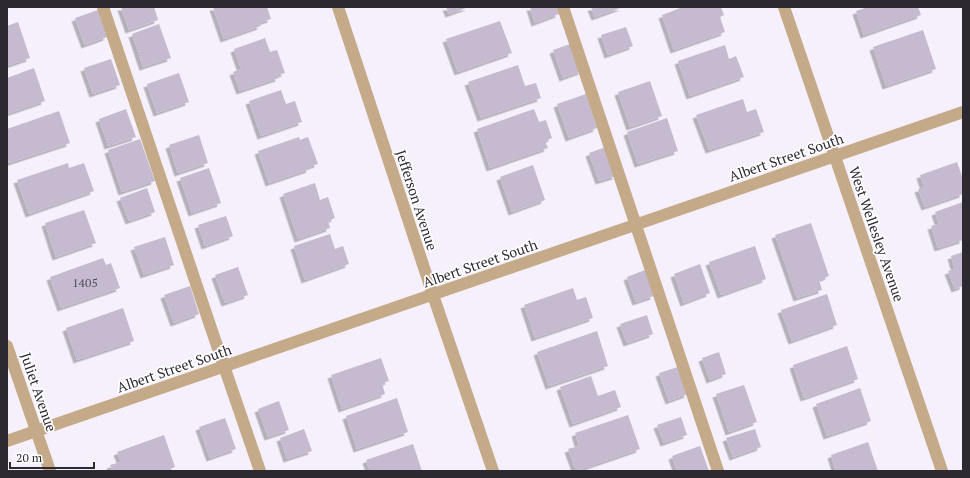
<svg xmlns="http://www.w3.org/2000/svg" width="970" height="478" viewBox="0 0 970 478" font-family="'PT Serif',serif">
	<defs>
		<filter id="shadow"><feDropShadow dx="-3.5" dy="3.5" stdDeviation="0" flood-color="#0004"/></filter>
	</defs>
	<rect width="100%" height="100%" fill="#f6f0fc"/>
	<!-- building -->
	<g fill="#c5bacf" filter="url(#shadow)">
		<polygon points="121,7 154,7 158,20 129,30"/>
		<polygon points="213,7 267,7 271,19 259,23 261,26 224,39"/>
		<polygon points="446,7 469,7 449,14"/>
		<polygon points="530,7 557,7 559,14 535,23"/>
		<polygon points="591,7 623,7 595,17"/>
		<polygon points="683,7 721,7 724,15 720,17 725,32 674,50 662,15"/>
		<polygon points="864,7 918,7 921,15 864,35 856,11 865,8"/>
		<polygon points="98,10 107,37 85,45 75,18"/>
		<polygon points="500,21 512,53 458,72 446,39"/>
		<polygon points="18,22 30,58 7,66 7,26"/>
		<polygon points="159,24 171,58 143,67 132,34"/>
		<polygon points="626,27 633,46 608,55 601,35"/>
		<polygon points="923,30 936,69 886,86 873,47"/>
		<polygon points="265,38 270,52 277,50 285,73 278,75 279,78 240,91 233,72 241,69 234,49"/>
		<polygon points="573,43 582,71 563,78 553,50"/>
		<polygon points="725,45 729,59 736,56 744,77 690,96 678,61"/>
		<polygon points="111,59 120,85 93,94 84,68"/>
		<polygon points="518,65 525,86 536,83 541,98 481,118 468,82"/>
		<polygon points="34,68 45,101 7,114 7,78"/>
		<polygon points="179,73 189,102 157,113 147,84"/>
		<polygon points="650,81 662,116 630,127 618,92"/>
		<polygon points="281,90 286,104 295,101 302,122 261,136 249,101"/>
		<polygon points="586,94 597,128 569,138 557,104"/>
		<polygon points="743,99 747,112 756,109 764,132 709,150 696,115"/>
		<polygon points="126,109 136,137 108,146 99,119"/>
		<polygon points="534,109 539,122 546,120 552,138 545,141 548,148 490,168 477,129"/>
		<polygon points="59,111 70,143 9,163 7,156 7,129"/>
		<polygon points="667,118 678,151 638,164 627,132"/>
		<polygon points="199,135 208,163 178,173 169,145"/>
		<polygon points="299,137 300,140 308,137 318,164 309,167 310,169 269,183 258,151"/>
		<polygon points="140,139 155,181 122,192 108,150"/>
		<polygon points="606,147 616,176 599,181 589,153"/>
		<polygon points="957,162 963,179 963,194 925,207 918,189 924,187 920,175"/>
		<polygon points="68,163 69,168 84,163 94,191 29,214 17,180"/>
		<polygon points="533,165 545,200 512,212 500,177"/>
		<polygon points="209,168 221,203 192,213 180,178"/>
		<polygon points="315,183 320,200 328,197 335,218 328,221 330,228 298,239 283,194"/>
		<polygon points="147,188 155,212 129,221 120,198"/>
		<polygon points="963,202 963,240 938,248 931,226 939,224 935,212"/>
		<polygon points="84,210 96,243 56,257 45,223"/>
		<polygon points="226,216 233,236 205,246 198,225"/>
		<polygon points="811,223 829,276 819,280 822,290 797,298 775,235"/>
		<polygon points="330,234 335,249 343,246 349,264 305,280 294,246"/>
		<polygon points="165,237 174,265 144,275 134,247"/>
		<polygon points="755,246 766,279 721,295 709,262"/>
		<polygon points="963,252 963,286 955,289 948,271 955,269 951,256"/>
		<polygon points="103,258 106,265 111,263 120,288 61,308 50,277"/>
		<polygon points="700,264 710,293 684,303 674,274"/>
		<polygon points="238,267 248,295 225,303 215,275"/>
		<polygon points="645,270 654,296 636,302 627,277"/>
		<polygon points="190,286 199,314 174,323 164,295"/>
		<polygon points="573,288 577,300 586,297 593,318 535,338 524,305"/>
		<polygon points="827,294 837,325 792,341 781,310"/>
		<polygon points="123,308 134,341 77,360 66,328"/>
		<polygon points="647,315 653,334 627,343 620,324"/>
		<polygon points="597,331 608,366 549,386 537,352"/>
		<polygon points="847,346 858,379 804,398 793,365"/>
		<polygon points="719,352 726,374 710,380 702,358"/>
		<polygon points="381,358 389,381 382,383 385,394 342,409 331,375"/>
		<polygon points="678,367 688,394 669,401 659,373"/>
		<polygon points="591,376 598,396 615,390 621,407 573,424 560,387"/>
		<polygon points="744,385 757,422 729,432 716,394"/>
		<polygon points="860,388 871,421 827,436 816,404"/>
		<polygon points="397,398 408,432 357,449 346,416"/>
		<polygon points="279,401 289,430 268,437 258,409"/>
		<polygon points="628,415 640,449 576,471 568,449 579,446 575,433"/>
		<polygon points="681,417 687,435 664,443 657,425"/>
		<polygon points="225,418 236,449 210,458 199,427"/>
		<polygon points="304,429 312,451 287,459 280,438"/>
		<polygon points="755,429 761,447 733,457 726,438"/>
		<polygon points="164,435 175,467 164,471 112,471 110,465 121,462 117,452"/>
		<polygon points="868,442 878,471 836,471 831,455"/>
		<polygon points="413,444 422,471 370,471 366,460"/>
		<polygon points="700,446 709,471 677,471 672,456"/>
	</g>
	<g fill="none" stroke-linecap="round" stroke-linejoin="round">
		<!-- service -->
		<g stroke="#c4aa88" stroke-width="12">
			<polyline points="103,7 213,334 260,471"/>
			<polyline points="563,7 718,471"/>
		</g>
		<!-- minor -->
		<g stroke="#c4aa88" stroke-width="12">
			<polyline points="338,7 433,295 493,471"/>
			<polyline points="784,7 942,471"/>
			<polyline points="7,346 50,471"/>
			<polyline points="7,441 963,112"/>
		</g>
	</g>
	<g text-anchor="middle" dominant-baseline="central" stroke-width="3.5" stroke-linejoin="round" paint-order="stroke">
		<!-- number labels -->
		<g font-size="12" fill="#534d58">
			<text x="85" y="282">1405</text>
		</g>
		<!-- street labels -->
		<g font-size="14" fill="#2d2931" stroke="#fff">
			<text transform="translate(786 157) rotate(-19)">Albert Street South</text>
			<text transform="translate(417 200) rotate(72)">Jefferson Avenue</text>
			<text transform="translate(877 234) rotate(71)">West Wellesley Avenue</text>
			<text transform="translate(480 263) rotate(-19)">Albert Street South</text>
			<text transform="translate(174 368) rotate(-19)">Albert Street South</text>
			<text transform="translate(39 392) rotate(71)">Juliet Avenue</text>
		</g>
	</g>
	<!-- border -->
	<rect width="970" height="478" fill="none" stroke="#2d2931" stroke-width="16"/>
	<!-- scale -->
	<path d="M10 462v6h84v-6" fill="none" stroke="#2d2931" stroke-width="2"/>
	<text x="16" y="462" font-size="12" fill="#2d2931" stroke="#ffffff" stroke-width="3" paint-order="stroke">20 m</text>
</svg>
